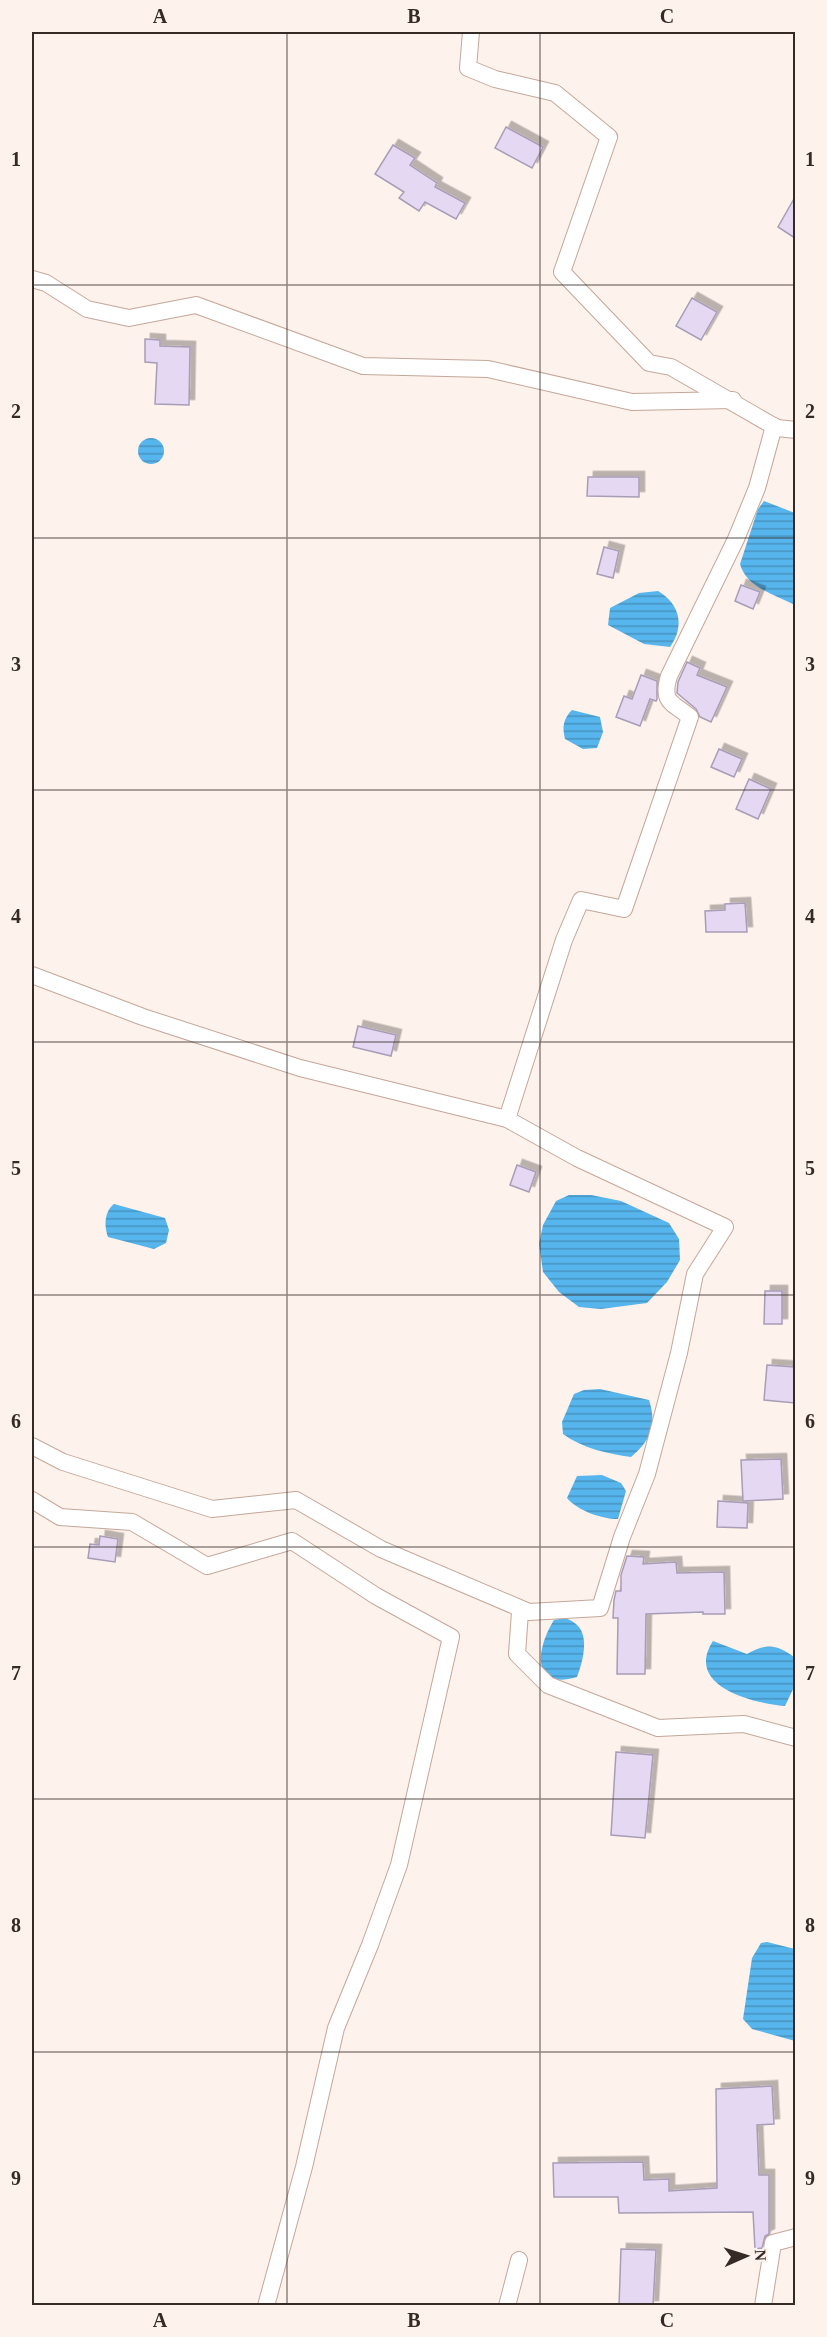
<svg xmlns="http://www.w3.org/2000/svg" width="827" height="2337" viewBox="0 0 827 2337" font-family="Georgia,serif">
	<defs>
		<pattern id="water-rules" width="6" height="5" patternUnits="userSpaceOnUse" patternTransform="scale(1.5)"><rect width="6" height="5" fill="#56b5ec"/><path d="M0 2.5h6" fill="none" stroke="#4893bf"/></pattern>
		<filter id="shadow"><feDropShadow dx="5.5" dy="-5.5" stdDeviation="0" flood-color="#0004"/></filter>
	</defs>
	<rect width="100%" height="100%" fill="#fef2ec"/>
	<!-- water -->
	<g fill="url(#water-rules)">
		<circle cx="151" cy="451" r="13"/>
		<path d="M764,501L795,513V605C775,595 746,587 740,564L758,509Z"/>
		<path d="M658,591C680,604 685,626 670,647L644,644L608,625L610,608L639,593Z"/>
		<path d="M572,710L600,717L603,732L597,748L583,749L565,739C562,727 563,719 572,710Z"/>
		<polygon points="569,1195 591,1195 621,1201 669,1223 679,1239 680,1260 667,1282 647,1303 601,1309 579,1307 559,1292 543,1272 539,1244 543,1225 556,1201"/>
		<path d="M114,1204L165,1218L169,1230L166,1243L154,1249L108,1237C104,1226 104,1212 114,1204Z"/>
		<path d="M600,1389L649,1400C657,1425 651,1440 631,1457C608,1454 582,1448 563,1434L562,1422L574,1394L584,1390Z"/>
		<path d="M602,1475L621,1483L626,1491L618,1519C602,1519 578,1511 567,1498L577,1476Z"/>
		<path d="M564,1618C592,1625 585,1655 577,1677C529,1691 537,1647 554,1620Z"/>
		<path d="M713,1641L747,1654C766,1643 777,1644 794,1657L795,1685L785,1706C752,1703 684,1686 713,1641Z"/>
		<polygon points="767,1942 795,1949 795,2041 752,2029 743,2019 752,1958 761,1943"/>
	</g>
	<!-- building -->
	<g fill="#e4d8f3" stroke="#a89db6" stroke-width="1.5" filter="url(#shadow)">
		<polygon points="506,127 543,147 532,168 495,148"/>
		<polygon points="393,145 415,158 410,165 437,183 435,187 465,203 456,219 425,202 419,211 399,198 404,192 375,174"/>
		<polygon points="795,197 795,238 778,227"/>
		<polygon points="692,298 717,312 701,340 676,326"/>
		<polygon points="145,339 160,340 160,346 190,347 189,405 155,404 157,363 145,362"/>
		<polygon points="588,477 639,477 639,497 587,496"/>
		<polygon points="604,547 619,551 613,578 597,574"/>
		<polygon points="741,585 760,592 753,609 735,601"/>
		<polygon points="687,662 700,668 697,675 727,687 711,722 700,717 696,709 677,693 678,682"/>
		<polygon points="641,675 657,681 657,699 656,701 650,699 640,726 616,717 624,696 632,699"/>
		<polygon points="719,749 742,759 734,777 711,767"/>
		<polygon points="749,779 771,789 758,819 736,809"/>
		<polygon points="745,903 747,932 706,932 705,911 725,910 725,904"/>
		<polygon points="358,1026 396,1035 391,1056 353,1047"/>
		<polygon points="517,1165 536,1172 529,1192 510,1185"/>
		<polygon points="765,1291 782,1291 782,1324 764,1324"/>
		<polygon points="767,1365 795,1367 795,1403 764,1400"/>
		<polygon points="781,1459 783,1499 743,1501 741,1460"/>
		<polygon points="718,1501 748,1503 747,1528 717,1527"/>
		<polygon points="100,1536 118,1539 115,1562 88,1558 90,1544 99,1545"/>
		<polygon points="627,1556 644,1557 643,1564 676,1562 677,1573 724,1572 725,1614 703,1614 703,1612 646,1614 645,1674 617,1674 618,1618 613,1618 614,1600 616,1591 621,1591 621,1575"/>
		<polygon points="616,1752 653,1755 645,1838 611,1835"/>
		<polygon points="772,2086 774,2124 757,2125 759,2175 769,2175 769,2234 765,2236 762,2248 755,2249 753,2212 619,2213 618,2197 554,2197 553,2163 643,2162 644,2180 669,2179 669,2191 717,2188 716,2089"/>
		<polygon points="621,2249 656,2250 653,2306 619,2306"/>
	</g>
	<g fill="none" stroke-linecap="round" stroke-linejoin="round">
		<defs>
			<g id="minor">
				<polyline points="471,32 468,68 495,79 555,93 609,137 562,272 649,363 671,367 777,428 796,430"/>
				<polyline points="32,279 46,283 87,309 129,318 196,305 363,366 488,369 632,402 733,400"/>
				<polyline points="32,975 143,1017 300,1068 507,1119 577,1158 725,1227 695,1274 679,1353 647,1474 622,1537 600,1608 529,1612"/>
				<path d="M507,1119L564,940L581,900L624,909L690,717C672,702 661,703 669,676L736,539L757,488L774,426"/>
				<polyline points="32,1446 63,1462 212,1509 296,1500 381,1549 529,1612 520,1612 517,1654 548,1685 658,1728 744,1724 796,1738"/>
				<polyline points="32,1500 60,1517 132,1522 207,1566 292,1541 376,1596 451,1637 399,1865 370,1945 336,2028 304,2167 266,2306"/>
				<polyline points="507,2306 519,2260"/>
				<polyline points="763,2306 773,2243 796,2237"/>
			</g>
		</defs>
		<!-- minor casing -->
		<use href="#minor" stroke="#c4a79a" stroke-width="18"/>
		<!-- minor -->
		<use href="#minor" stroke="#fff" stroke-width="16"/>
	</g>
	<!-- grid -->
	<path fill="none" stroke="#352a25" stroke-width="1.5" stroke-opacity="0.55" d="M287,32V2306M540,32V2306M32,285H796M32,538H796M32,790H796M32,1042H796M32,1295H796M32,1547H796M32,1799H796M32,2052H796"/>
	<!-- border -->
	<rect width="827" height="2337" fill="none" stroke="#fef2ec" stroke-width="66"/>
	<!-- north arrow -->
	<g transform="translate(746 2256) rotate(87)" stroke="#fef2ec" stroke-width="4.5" paint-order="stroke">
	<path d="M0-4.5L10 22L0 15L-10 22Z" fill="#352a25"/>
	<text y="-9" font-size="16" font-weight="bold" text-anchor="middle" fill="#352a25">N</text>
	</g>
	<rect x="33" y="33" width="761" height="2271" fill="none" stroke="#352a25" stroke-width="2"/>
	<g font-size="20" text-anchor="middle" font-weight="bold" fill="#352a25">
		<text x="160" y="23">A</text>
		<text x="414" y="23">B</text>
		<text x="667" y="23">C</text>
		<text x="16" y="166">1</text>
		<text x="810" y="166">1</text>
		<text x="16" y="418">2</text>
		<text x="810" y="418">2</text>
		<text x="16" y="671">3</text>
		<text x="810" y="671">3</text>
		<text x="16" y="923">4</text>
		<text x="810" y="923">4</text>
		<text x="16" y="1175">5</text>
		<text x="810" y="1175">5</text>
		<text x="16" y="1428">6</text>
		<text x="810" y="1428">6</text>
		<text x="16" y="1680">7</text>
		<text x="810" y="1680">7</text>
		<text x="16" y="1932">8</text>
		<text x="810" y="1932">8</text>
		<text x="16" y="2185">9</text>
		<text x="810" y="2185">9</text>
		<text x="160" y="2327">A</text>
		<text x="414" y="2327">B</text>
		<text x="667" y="2327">C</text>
	</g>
</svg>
